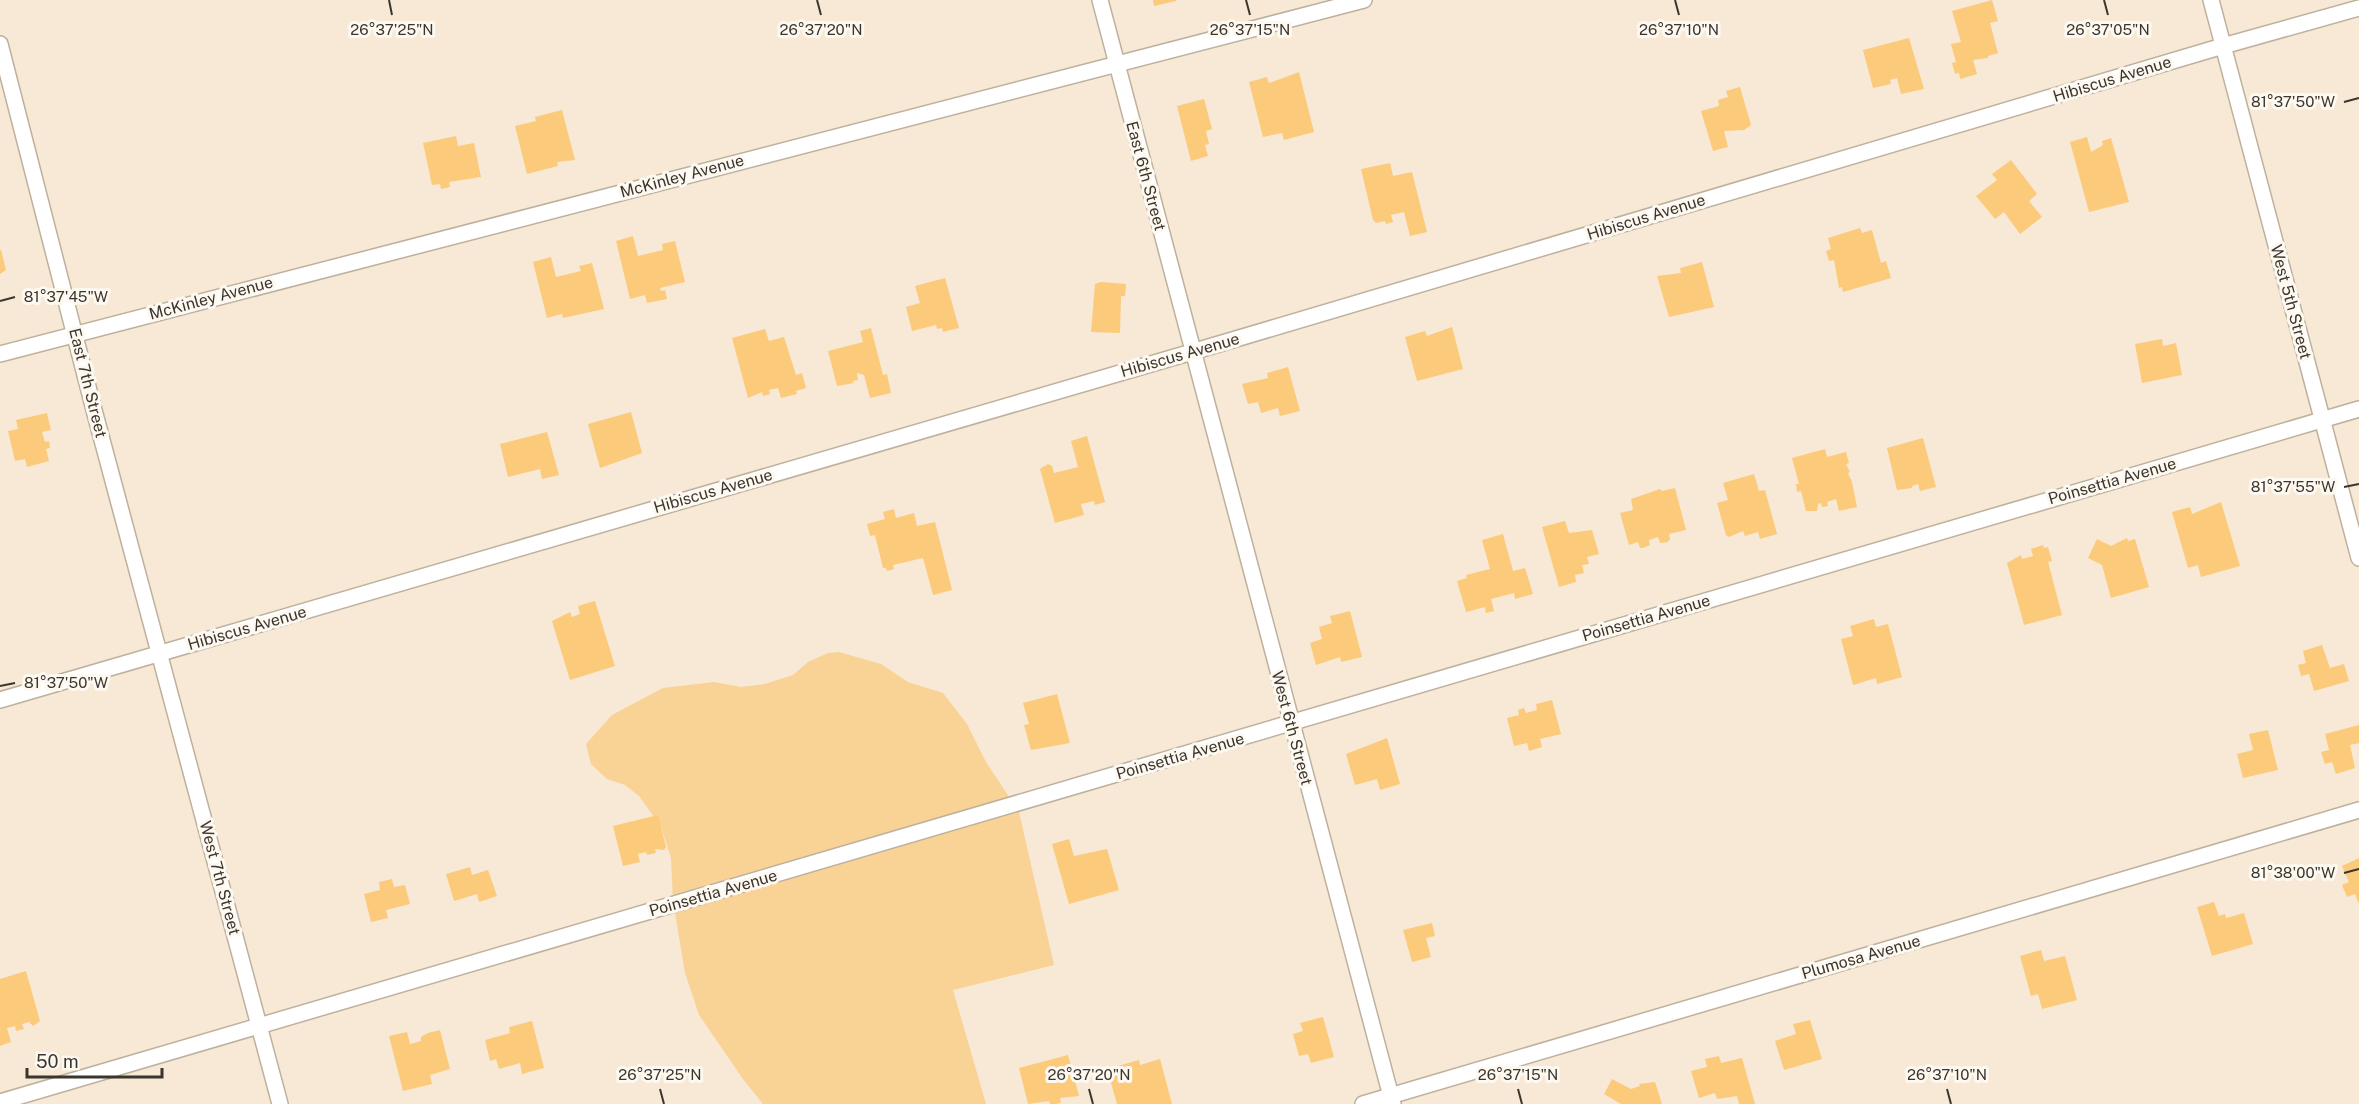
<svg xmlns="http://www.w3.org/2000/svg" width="2359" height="1104" viewBox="0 0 2359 1104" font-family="'Public Sans',sans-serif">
	<rect width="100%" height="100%" fill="#f7e9d5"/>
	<!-- green -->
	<polygon fill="#f9d296" points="839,652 881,664 908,682 943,693 967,724 986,762 1019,812 1054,965 953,990 986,1104 763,1104 743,1079 699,1015 685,973 673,901 671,858 661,827 639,796 625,785 607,779 591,764 586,744 612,715 663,688 714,682 741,687 765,684 793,675 808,662 828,653"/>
	<!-- building -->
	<g fill="#fcca7b">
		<polygon points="1153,0 1176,0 1176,1 1154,6"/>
		<polygon points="1992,0 1998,21 1990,23 1998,53 1988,56 1988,58 1973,60 1977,74 1960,79 1959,73 1955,74 1952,63 1956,62 1951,44 1961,42 1952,11"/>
		<polygon points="1909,38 1924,89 1901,94 1897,78 1890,80 1891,84 1873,88 1863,50"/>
		<polygon points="1299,72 1314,132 1284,140 1282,133 1263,137 1249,82 1267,77 1269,83"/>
		<polygon points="1740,87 1751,125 1744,130 1724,131 1728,147 1713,151 1701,111 1719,106 1718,100 1728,97 1726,91"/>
		<polygon points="1204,99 1212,129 1206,131 1209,144 1205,145 1208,156 1191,161 1177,106"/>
		<polygon points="562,110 575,160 557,162 558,166 527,174 515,126 536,121 535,117"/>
		<polygon points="456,136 458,146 474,143 481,177 449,182 450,187 441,189 440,184 432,185 423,143"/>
		<polygon points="2087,137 2091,152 2103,145 2102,141 2111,138 2129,202 2089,212 2070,142"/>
		<polygon points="2011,160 2037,194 2029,201 2042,217 2020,234 2004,212 1995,219 1976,196 1997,180 1992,174"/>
		<polygon points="1390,163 1393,176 1412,172 1427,232 1410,236 1404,212 1391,215 1393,222 1386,224 1385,221 1376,223 1373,220 1361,169"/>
		<polygon points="1860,228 1862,233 1872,230 1881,263 1886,261 1891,278 1843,292 1842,287 1839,288 1834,260 1829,261 1826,251 1831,249 1828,238"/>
		<polygon points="633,236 638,256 663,250 662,244 675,241 685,282 660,288 661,291 665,290 667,299 647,303 645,295 630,299 616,241"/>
		<polygon points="1,250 6,270 0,274 0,250"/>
		<polygon points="551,257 556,277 581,271 579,266 592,263 604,309 563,318 562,314 547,318 533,262"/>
		<polygon points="1702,262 1714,307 1669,317 1657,276 1681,273 1680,268"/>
		<polygon points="945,278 959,328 943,332 942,328 937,329 936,325 912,331 906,307 920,303 915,286"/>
		<polygon points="1101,282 1126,284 1125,296 1121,296 1120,333 1091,332 1095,284"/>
		<polygon points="1452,327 1463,369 1417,381 1405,337 1425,331 1427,336"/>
		<polygon points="871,328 883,375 887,374 891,393 870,398 864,375 857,373 858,380 853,381 854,383 837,386 828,351 863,342 860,331"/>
		<polygon points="765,329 769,341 784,337 796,375 802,373 806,388 796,391 797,394 781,398 778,388 769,390 770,394 763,396 762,392 748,398 732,338"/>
		<polygon points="2162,339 2163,346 2176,343 2182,375 2142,383 2135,344"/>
		<polygon points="1288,367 1300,411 1280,416 1278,408 1261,413 1258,402 1248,404 1242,384 1268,378 1267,373"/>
		<polygon points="631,412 642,453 600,468 588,424"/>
		<polygon points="47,413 51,430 42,432 45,442 49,441 50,448 46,449 49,461 27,467 25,459 15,461 8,431 18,429 16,420"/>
		<polygon points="547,432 559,475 542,479 540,469 508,477 500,444"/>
		<polygon points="1087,436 1105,502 1095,505 1094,501 1081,504 1084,515 1055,523 1040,469 1048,464 1052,466 1054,473 1078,467 1071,441"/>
		<polygon points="1923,438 1936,487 1920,491 1918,484 1912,486 1912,488 1897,490 1887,448"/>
		<polygon points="1825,449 1827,457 1846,452 1849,463 1846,464 1850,472 1848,473 1852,482 1857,507 1839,511 1836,499 1827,502 1828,506 1822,507 1821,503 1818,504 1817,511 1806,511 1801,491 1797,492 1796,484 1799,484 1792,458"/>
		<polygon points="1754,474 1759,491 1765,490 1777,534 1760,539 1758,532 1745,536 1743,531 1729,537 1726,535 1717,503 1728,500 1723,483"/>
		<polygon points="1675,488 1686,530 1669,534 1670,540 1667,542 1660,543 1658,537 1649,540 1650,545 1643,548 1640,548 1638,542 1629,545 1620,513 1633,510 1631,499 1660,489 1662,491"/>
		<polygon points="2221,502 2240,566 2201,577 2198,565 2188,568 2172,512 2190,507 2192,514"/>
		<polygon points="894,509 896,518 914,513 917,526 935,522 952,590 933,595 923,558 893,565 894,569 887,571 886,568 883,568 875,535 870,536 867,524 885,519 883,512"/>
		<polygon points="1565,521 1569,533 1592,530 1599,554 1587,557 1589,564 1582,565 1584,573 1575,575 1576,582 1559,587 1542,527"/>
		<polygon points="1503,534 1513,571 1525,568 1533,594 1515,599 1514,593 1491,599 1494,611 1486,613 1485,607 1466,612 1457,581 1467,578 1466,575 1490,569 1482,540"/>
		<polygon points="2127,538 2128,541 2135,539 2149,587 2111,598 2102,565 2088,558 2097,539 2111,546"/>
		<polygon points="2043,545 2044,548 2048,547 2052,561 2048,562 2062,615 2024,625 2007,563 2021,555 2022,559 2033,556 2031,549"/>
		<polygon points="595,601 615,666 570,680 552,621 570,612 572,617 580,614 578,606"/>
		<polygon points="1350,611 1362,657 1341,662 1340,657 1316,665 1310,643 1322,639 1319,627 1332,623 1330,616"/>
		<polygon points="1874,619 1876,627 1888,624 1902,677 1877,684 1876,678 1853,685 1841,639 1853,636 1850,626"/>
		<polygon points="2322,645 2330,668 2344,664 2349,681 2314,691 2309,674 2301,676 2298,665 2306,663 2303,651"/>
		<polygon points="1057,694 1070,743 1031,750 1024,725 1029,724 1023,703"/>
		<polygon points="1552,700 1561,734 1540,739 1542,747 1529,751 1527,743 1514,746 1507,718 1519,715 1518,710 1524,708 1526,713 1537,710 1536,704"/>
		<polygon points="2359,725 2359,743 2350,745 2355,768 2336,774 2332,762 2325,764 2321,752 2329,750 2325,734"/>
		<polygon points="2268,730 2278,770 2243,778 2237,754 2253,750 2249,734"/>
		<polygon points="1387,738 1400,784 1380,790 1377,779 1355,785 1346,754"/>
		<polygon points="658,815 666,847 664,850 655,849 656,853 647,855 646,852 638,854 640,862 623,866 613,826"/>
		<polygon points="1069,839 1074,856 1107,849 1119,890 1069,904 1052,844"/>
		<polygon points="2359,858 2359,904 2355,894 2347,897 2342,885 2349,882 2342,866"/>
		<polygon points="470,867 472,875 488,870 497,896 479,902 477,894 454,901 446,874"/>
		<polygon points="392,879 394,887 405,885 410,904 386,910 388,918 371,922 364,894 380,890 379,882"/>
		<polygon points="2214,902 2219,916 2225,914 2226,918 2244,913 2253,944 2212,956 2197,907"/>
		<polygon points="1432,923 1435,936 1426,938 1431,957 1412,962 1403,930"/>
		<polygon points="2041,950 2044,961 2065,956 2077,1000 2042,1009 2038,994 2031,996 2020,956"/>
		<polygon points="26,971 40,1021 33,1026 29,1022 22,1024 24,1029 16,1031 15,1026 7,1028 11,1042 0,1046 0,979"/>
		<polygon points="1323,1017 1334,1057 1311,1063 1308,1054 1299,1056 1293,1034 1303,1031 1300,1023"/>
		<polygon points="1810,1020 1822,1059 1784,1070 1775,1041 1796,1034 1793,1024"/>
		<polygon points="532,1021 544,1068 522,1074 520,1063 499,1069 496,1059 490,1061 485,1040 510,1033 509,1027"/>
		<polygon points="440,1030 450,1069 430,1075 432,1084 403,1091 389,1036 407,1032 410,1044 421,1041 421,1037 428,1033"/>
		<polygon points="1068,1055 1079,1096 1060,1098 1061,1103 1056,1104 1050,1104 1049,1101 1028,1104 1019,1068"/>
		<polygon points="1719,1056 1721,1063 1742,1058 1755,1104 1739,1104 1737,1096 1717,1099 1715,1093 1699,1098 1691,1071 1707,1067 1705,1059"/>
		<polygon points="1160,1059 1172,1104 1117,1104 1107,1069 1139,1060 1140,1065"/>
		<polygon points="1612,1079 1631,1089 1640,1086 1639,1084 1655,1082 1662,1104 1621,1104 1604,1094"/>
	</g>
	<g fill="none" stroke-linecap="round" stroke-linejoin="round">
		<defs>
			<g id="minor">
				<polyline points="1100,0 1393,1104"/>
				<polyline points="2211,0 2359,558"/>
				<polyline points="0,44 94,410 280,1104"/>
				<polyline points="0,354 1364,0"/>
				<polyline points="0,700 1192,352 2223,46 2359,8"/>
				<polyline points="0,1102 2359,409"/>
				<polyline points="1363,1104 2359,810"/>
			</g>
		</defs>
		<!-- minor casing -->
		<use href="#minor" stroke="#bdb19e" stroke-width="18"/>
		<!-- minor -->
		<use href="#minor" stroke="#fff" stroke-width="15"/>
	</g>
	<!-- ticks -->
	<path fill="none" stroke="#3a352d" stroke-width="2" d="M389,0L392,15M817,0L821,15M1246,0L1250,15M1675,0L1679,15M2104,0L2108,15M2344,102L2359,98M0,301L15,297M2344,487L2359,484M0,686L15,683M2344,873L2359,869M660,1089L664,1104M1089,1089L1093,1104M1518,1089L1522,1104M1947,1089L1951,1104"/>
	<g text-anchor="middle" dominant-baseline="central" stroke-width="6" stroke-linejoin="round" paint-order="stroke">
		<!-- street labels -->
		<g font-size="16" fill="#3a352d" stroke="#fdf8f0">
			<text transform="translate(2112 79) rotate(-17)">Hibiscus Avenue</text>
			<text transform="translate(682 176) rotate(-15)">McKinley Avenue</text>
			<text transform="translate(1146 176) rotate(75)">East 6th Street</text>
			<text transform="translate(1646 217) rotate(-17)">Hibiscus Avenue</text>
			<text transform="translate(211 298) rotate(-15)">McKinley Avenue</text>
			<text transform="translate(2291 302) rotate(75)">West 5th Street</text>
			<text transform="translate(1180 355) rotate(-16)">Hibiscus Avenue</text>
			<text transform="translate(88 383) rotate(76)">East 7th Street</text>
			<text transform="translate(2112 481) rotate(-16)">Poinsettia Avenue</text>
			<text transform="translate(713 491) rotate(-16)">Hibiscus Avenue</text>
			<text transform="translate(1646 618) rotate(-16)">Poinsettia Avenue</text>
			<text transform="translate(247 628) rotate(-16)">Hibiscus Avenue</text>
			<text transform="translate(1292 728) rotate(75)">West 6th Street</text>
			<text transform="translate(1180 756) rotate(-16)">Poinsettia Avenue</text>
			<text transform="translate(220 878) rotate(75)">West 7th Street</text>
			<text transform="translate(713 893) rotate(-16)">Poinsettia Avenue</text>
			<text transform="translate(1861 957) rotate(-16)">Plumosa Avenue</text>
		</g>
	</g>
	<g font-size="15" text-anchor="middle" fill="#3a352d" stroke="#fdf8f0" stroke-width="6" stroke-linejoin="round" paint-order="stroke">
		<text x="392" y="35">26°37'25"N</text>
		<text x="821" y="35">26°37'20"N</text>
		<text x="1250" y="35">26°37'15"N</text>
		<text x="1679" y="35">26°37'10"N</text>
		<text x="2108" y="35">26°37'05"N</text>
		<text x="2293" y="107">81°37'50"W</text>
		<text x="66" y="302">81°37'45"W</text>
		<text x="2293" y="492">81°37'55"W</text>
		<text x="66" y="688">81°37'50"W</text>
		<text x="2293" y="878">81°38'00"W</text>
		<text x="660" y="1080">26°37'25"N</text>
		<text x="1089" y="1080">26°37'20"N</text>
		<text x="1518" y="1080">26°37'15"N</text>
		<text x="1947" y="1080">26°37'10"N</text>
	</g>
	<!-- scale -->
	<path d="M27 1068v9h135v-9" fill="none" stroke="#3a352d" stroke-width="3"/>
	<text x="36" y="1068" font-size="18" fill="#3a352d" stroke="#fdf8f0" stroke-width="4.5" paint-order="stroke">50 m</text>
</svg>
